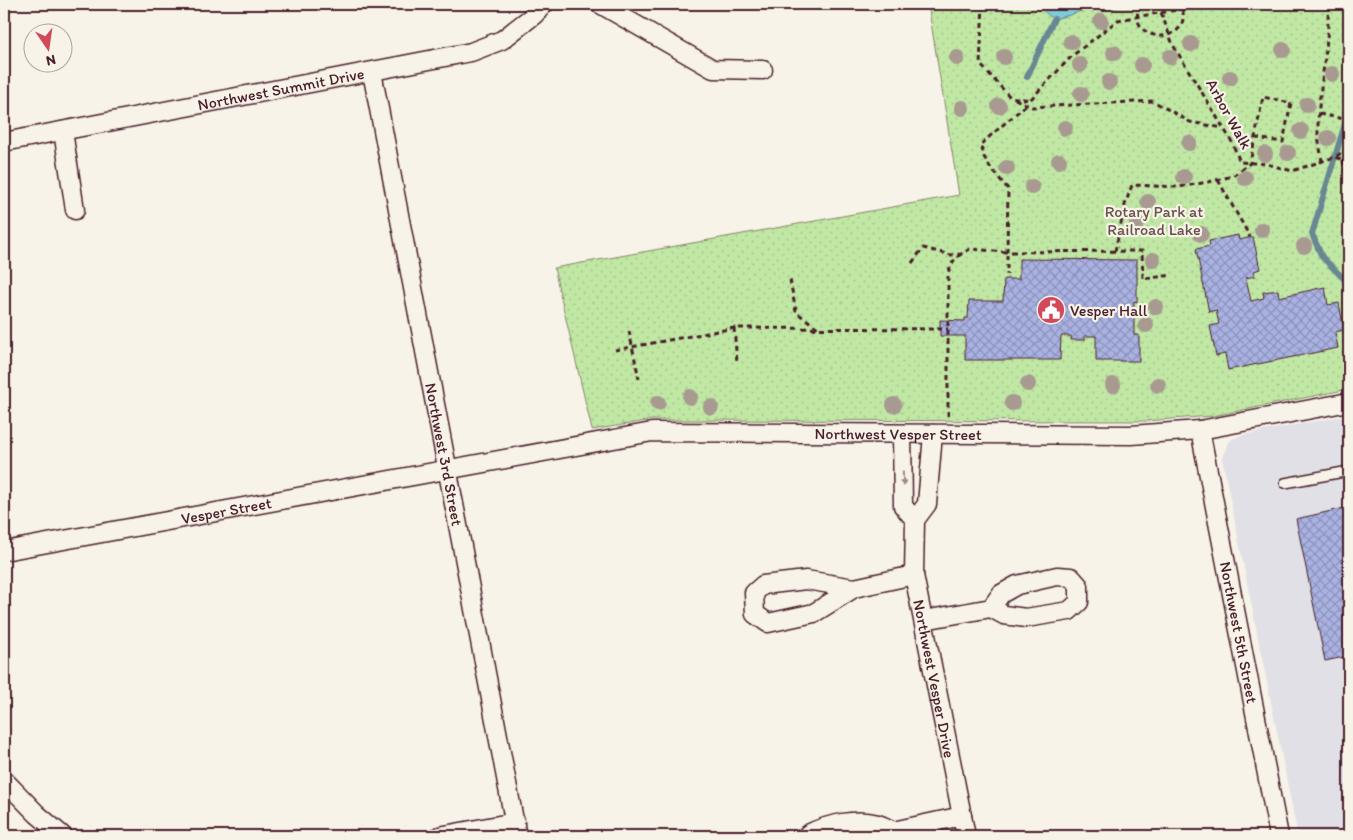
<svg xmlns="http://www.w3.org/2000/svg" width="1353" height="840" viewBox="0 0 1353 840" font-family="Itim,sans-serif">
	<defs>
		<pattern id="grass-dots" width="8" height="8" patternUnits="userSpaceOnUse" patternTransform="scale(1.25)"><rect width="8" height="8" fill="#c0e8a4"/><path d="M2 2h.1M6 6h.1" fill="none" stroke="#a6c78d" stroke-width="1.8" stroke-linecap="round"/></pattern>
		<pattern id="water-waves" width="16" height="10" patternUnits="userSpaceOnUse" patternTransform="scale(1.25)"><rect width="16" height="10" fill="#7cccd9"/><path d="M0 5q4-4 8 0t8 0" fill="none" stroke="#6dafba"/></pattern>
		<pattern id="building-cross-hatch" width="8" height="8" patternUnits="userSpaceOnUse" patternTransform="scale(1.25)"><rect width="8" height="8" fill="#a9b3e3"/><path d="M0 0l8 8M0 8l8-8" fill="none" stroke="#8c91b8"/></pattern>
	</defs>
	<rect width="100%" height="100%" fill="#f7f3e8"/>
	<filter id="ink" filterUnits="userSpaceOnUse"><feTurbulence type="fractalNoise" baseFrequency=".02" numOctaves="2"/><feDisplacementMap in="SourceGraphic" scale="10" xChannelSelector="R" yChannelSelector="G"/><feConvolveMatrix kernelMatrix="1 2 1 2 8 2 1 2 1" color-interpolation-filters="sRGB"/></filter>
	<g filter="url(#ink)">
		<!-- built -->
		<polygon fill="#e0e0e6" points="1349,415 1349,836 1298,836 1222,458 1228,443 1232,439 1242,435"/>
		<!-- grass -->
		<polygon fill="url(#grass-dots)" stroke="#858468" points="928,4 1349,4 1349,389 1213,416 1145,421 652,420 592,430 554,268 959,195"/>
		<!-- water -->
		<path fill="url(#water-waves)" stroke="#688793" d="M1043,4H1101L1070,15L1054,19C1047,15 1043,12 1043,4Z"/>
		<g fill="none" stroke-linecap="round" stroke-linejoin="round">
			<!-- stream -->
			<g stroke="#688793" stroke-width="6">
				<polyline points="1027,77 1054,19"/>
				<polyline points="1349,110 1312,234 1322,257 1349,284"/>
			</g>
		</g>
		<!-- building -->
		<g fill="url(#building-cross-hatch)" stroke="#4a1f2b">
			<polygon points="1238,235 1239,240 1253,237 1260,269 1254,271 1255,276 1246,278 1251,301 1264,298 1263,292 1278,290 1279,297 1325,287 1328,305 1339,303 1344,330 1335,332 1338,348 1228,370 1225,354 1216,356 1210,326 1219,324 1216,310 1209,312 1196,249 1210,246 1209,241"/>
			<polygon points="1019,259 1137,260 1137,302 1134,301 1134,335 1139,335 1139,361 1096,361 1096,336 1085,336 1085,340 1071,340 1071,336 1061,336 1060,360 965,360 965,336 940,336 940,320 965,321 965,318 968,318 969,301 1003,301 1004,279 1019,279"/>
			<polygon points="1349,507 1349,656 1325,661 1296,519"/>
		</g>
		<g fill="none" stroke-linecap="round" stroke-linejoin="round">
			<defs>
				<polyline id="lane" points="1285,483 1349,471"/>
				<g id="street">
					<polyline points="600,4 713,69 763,70"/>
					<path id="s1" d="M372,72L517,836"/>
					<polyline points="63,131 75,210"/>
					<path id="s2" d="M4,142L471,52L502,40L534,15L544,4"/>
					<path id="s3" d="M1200,430L1279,836"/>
					<polyline points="902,434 903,506 915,520"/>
					<path id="s4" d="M933,434L927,504L915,520L914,575L966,836"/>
					<path id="s5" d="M4,551L652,432L1131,435L1200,430L1349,402"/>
					<polyline points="854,588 814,613 768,623 755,614 754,593 763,585 806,580 854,588 914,575"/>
					<polyline points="924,620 991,608 1001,594 1017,585 1057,576 1071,577 1079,586 1079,602 1069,611 1026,618 1004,615 991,608"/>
					<polyline points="4,780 37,814 63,836"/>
					<polyline points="439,836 515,822"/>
					<path d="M807,836L808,834C828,824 856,818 878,824C883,825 888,829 893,831"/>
					<polyline points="885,836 893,831 962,816"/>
				</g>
			</defs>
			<!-- lane casing -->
			<use href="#lane" stroke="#4a1f2b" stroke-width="12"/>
			<!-- street casing -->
			<use href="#street" stroke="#4a1f2b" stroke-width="21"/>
			<!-- path -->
			<g stroke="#4a1f2b" stroke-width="3" stroke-dasharray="5 4" stroke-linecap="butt">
				<polyline points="983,4 980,64 1010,97 1030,100 1072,56 1118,20 1211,4"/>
				<path d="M1140,4C1123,45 1197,48 1181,4"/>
				<polyline points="1158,4 1173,45 1232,142 1240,162 1267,164 1292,171 1335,157 1349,148"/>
				<polyline points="1104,30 1104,10 1121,4"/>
				<polyline points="1015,99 1032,107 1153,101 1190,122 1223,128"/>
				<polyline points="1026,105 981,144 984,157 990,167 1008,189 1007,252 1142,251 1143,279 1172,275"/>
				<polyline points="1319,114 1349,120"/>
				<polyline points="1336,157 1349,163"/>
				<polyline points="1343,160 1349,190"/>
				<path d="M1322,162C1321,153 1319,144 1318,135C1317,91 1330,48 1328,4"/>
				<polyline points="1218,180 1250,237"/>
				<polyline points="1115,251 1125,205 1132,185 1179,187 1208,182 1233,176 1250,163 1263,97 1291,103 1283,142 1256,138"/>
				<polyline points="912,263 923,248 951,255 961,254 970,249 1007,252 1007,275"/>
				<polyline points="790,280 796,312 818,328"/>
				<polyline points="734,328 737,362"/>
				<polyline points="629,331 639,379"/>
				<polyline points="615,350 734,328 948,329"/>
				<path d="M948,416V275C950,265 953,260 961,254"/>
			</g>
			<!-- lane -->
			<use href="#lane" stroke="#f7f3e8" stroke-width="9"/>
			<!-- street -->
			<use href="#street" stroke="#f7f3e8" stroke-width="18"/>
		</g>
		<!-- trees -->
		<g fill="#a89a91">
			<circle cx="1101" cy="21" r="8"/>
			<circle cx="1071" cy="42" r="8"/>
			<circle cx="1191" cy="44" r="8"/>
			<circle cx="1283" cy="50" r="8"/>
			<circle cx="1114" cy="53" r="8"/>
			<circle cx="1004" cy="57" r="8"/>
			<circle cx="1170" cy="57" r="8"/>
			<circle cx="957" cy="58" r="8"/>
			<circle cx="1080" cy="65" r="8"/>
			<circle cx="1142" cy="65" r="8"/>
			<circle cx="1332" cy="74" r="8"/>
			<circle cx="1230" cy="78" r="8"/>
			<circle cx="1109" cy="82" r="8"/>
			<circle cx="1081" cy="94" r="8"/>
			<circle cx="1307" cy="105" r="8"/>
			<circle cx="999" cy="106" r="8"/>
			<circle cx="962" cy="108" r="8"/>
			<circle cx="1065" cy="128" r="8"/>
			<circle cx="1301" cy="131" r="8"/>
			<circle cx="1328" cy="138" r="8"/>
			<circle cx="1189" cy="143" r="8"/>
			<circle cx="1288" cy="153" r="8"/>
			<circle cx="1265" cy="154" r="8"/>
			<circle cx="1059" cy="161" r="8"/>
			<circle cx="1007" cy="168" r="8"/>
			<circle cx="1184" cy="177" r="8"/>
			<circle cx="1245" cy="178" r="8"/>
			<circle cx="1032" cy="187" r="8"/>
			<circle cx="1148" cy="202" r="8"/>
			<circle cx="1137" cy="223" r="8"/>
			<circle cx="1262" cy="230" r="8"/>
			<circle cx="1201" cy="234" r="8"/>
			<circle cx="1304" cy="246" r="8"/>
			<circle cx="1153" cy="260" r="8"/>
			<circle cx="1156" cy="307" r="8"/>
			<circle cx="1146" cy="325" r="8"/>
			<circle cx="1028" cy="384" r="8"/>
			<circle cx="1113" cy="385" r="8"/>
			<circle cx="1158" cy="385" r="8"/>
			<circle cx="690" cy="397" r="8"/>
			<circle cx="658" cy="403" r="8"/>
			<circle cx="1012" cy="403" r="8"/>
			<circle cx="894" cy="405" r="8"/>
			<circle cx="711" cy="407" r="8"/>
		</g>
		<!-- one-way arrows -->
		<defs><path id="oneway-solid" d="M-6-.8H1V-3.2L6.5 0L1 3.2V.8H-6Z" transform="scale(1.25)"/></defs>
		<use fill="#a0898a" href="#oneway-solid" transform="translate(903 479) rotate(89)"/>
	</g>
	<!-- icons -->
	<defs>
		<symbol id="civic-disc" viewBox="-11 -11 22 22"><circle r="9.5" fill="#d1495b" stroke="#f7f3e8"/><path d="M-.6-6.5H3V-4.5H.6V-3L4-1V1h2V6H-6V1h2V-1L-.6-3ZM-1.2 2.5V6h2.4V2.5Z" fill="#fff"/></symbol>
	</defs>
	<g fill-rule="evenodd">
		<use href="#civic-disc" x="1035" y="294" width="32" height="32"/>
	</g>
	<g text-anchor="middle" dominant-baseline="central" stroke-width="4.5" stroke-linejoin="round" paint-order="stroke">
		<!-- street labels -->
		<g font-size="16" fill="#4a1f2b" stroke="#f7f3e8">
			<text stroke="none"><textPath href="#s2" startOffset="282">Northwest Summit Drive</textPath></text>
			<text transform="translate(1229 114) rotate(61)">Arbor Walk</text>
			<text stroke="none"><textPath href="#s5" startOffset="905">Northwest Vesper Street</textPath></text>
			<text stroke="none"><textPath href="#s1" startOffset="389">Northwest 3rd Street</textPath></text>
			<text stroke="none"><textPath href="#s5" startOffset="226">Vesper Street</textPath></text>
			<text stroke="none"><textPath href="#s3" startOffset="206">Northwest 5th Street</textPath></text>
			<text stroke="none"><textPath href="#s4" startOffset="251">Northwest Vesper Drive</textPath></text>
		</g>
		<!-- park labels -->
		<g font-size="16" fill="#685149" stroke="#f7f3e8">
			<text x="1154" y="211">Rotary Park at<tspan x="1154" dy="18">Railroad Lake</tspan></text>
		</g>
		<!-- poi labels -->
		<g font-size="16" fill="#4a1f2b" stroke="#f7f3e8" text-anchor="start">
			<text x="1070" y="310">Vesper Hall</text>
		</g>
	</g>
	<!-- margin -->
	<rect width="1353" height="840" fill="none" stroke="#f7f3e8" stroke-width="20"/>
	<rect x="10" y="10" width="1333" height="820" fill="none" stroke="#4a1f2b" stroke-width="2" filter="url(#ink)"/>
	<!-- north arrow -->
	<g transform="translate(48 48) rotate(167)"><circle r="24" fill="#f7f3e8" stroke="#b29e9c"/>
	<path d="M0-4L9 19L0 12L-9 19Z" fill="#d1495b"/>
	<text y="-8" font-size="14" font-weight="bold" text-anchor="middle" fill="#4a1f2b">N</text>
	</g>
</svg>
